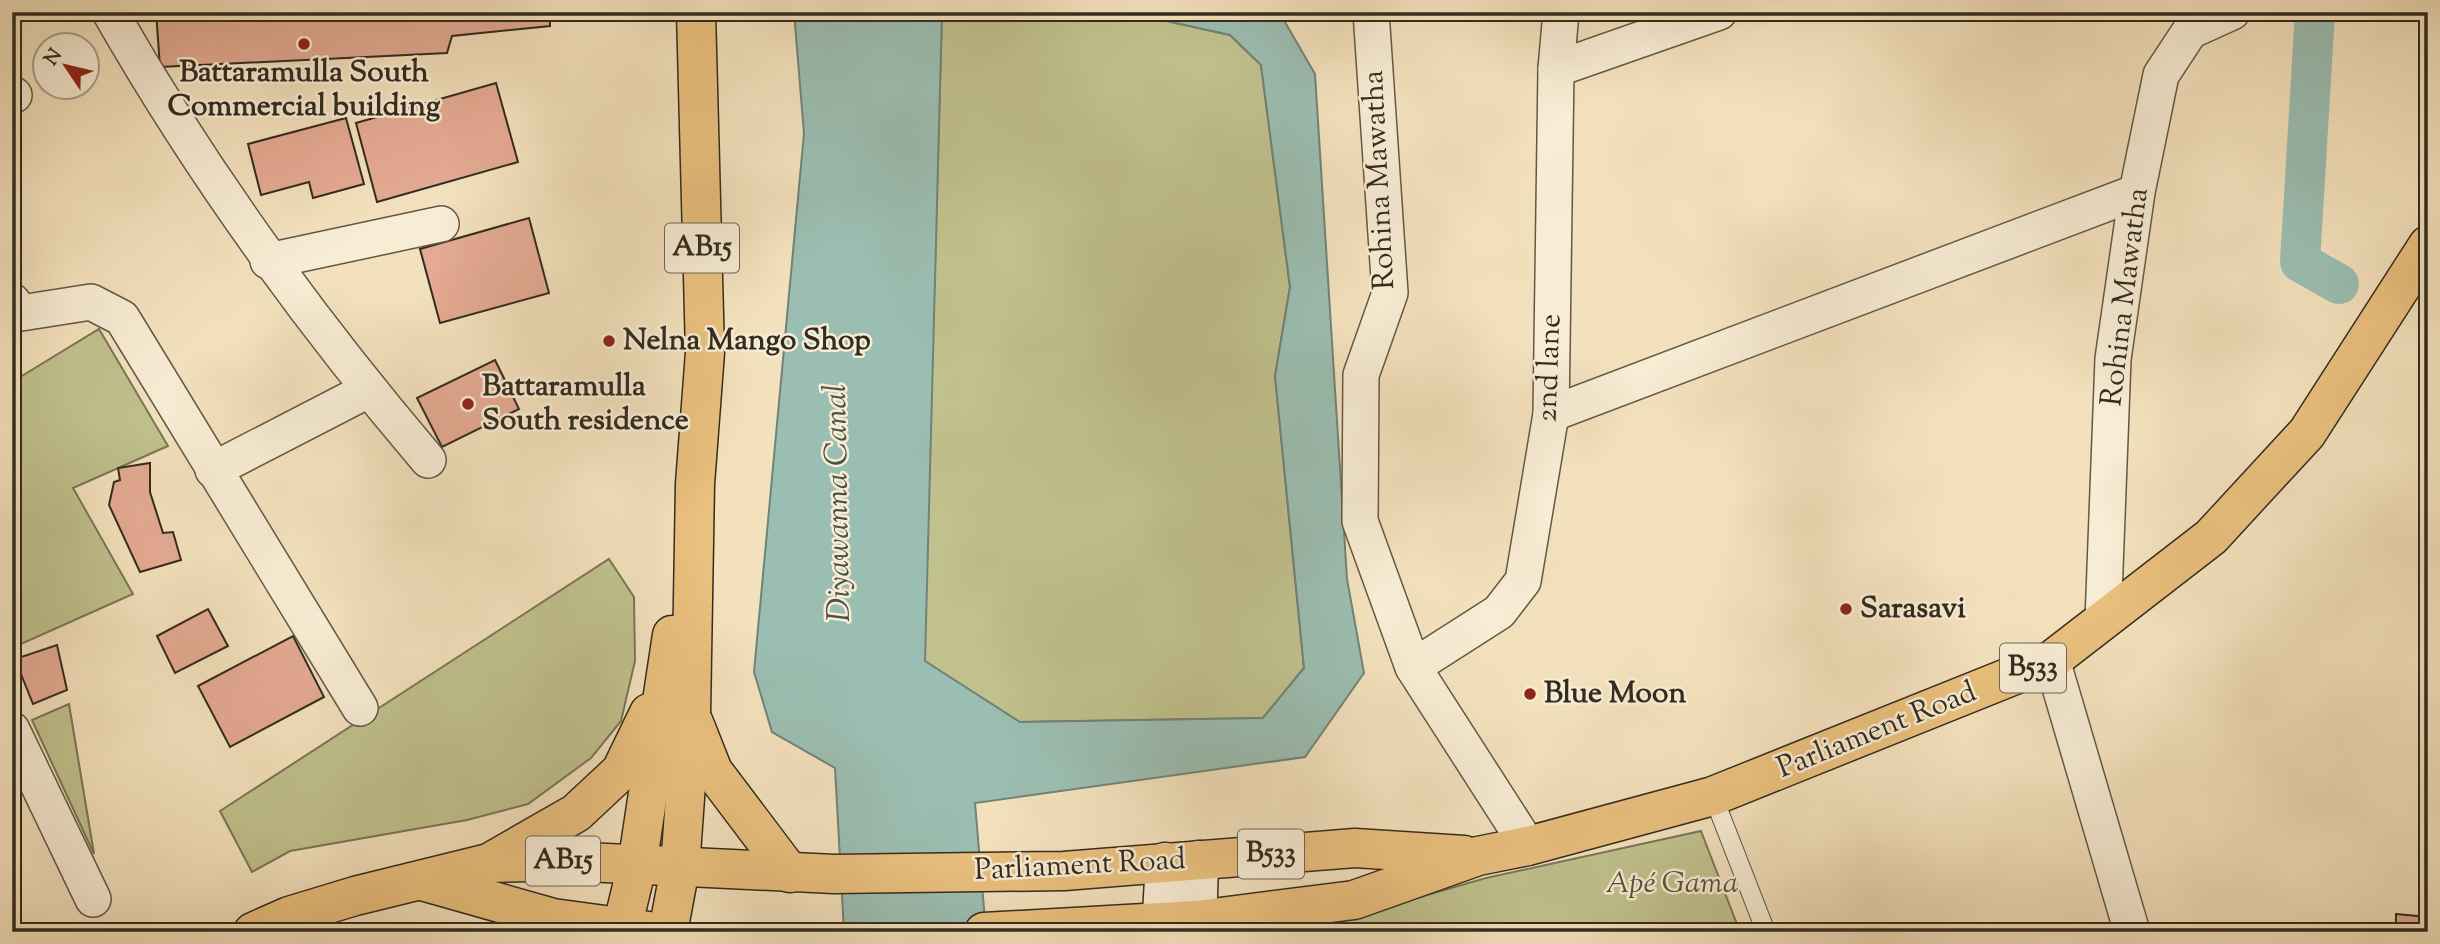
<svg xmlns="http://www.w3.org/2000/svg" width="2440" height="944" viewBox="0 0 2440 944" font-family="'Sorts Mill Goudy',serif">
	<rect width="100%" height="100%" fill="#f3e1bd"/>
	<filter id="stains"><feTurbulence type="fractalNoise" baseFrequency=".00286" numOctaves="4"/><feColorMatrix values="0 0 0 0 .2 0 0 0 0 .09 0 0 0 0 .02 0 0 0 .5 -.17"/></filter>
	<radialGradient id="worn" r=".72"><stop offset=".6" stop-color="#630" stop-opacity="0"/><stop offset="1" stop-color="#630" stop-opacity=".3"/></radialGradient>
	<!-- green -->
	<g fill="#c0c18d" stroke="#7a7656" stroke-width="2">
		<polygon points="942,12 1126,12 1230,35 1261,65 1290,287 1275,376 1304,668 1263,718 1019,722 924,661"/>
		<polygon points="99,329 168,446 73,488 133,594 12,648 12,382"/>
		<polygon points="609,559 634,597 635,661 621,721 591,758 528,804 467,820 290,851 252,872 220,811"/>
		<polygon points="69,704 94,854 32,720"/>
		<polygon points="1701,831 1740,932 1235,932 1361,914 1486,878"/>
	</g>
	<!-- water -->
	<polygon fill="#9bbeb2" stroke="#718378" stroke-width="2" points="794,12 942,12 925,661 1020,722 1263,718 1304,668 1275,376 1290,287 1261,65 1230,35 1126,12 1274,12 1281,15 1315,74 1347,579 1364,673 1305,757 975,803 986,932 844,932 835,768 772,732 754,672 804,133"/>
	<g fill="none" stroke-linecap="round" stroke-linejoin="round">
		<!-- canal -->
		<polyline stroke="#9bbeb2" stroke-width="40" points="2315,12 2300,262 2339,284"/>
	</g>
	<!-- building -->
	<g fill="#e4aa93" stroke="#332b20" stroke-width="2">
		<polygon points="156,12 550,12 550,26 452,36 447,53 160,67"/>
		<polygon points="496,83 518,162 377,202 356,123"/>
		<polygon points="346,118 364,184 313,198 309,182 261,195 248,144"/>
		<polygon points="529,218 549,293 440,323 420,249"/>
		<polygon points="495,360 519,409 442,447 417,398"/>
		<polygon points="150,463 150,492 163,533 173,532 181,560 140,572 109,505 114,482 120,480 118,468"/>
		<polygon points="208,609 228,646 175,673 157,636"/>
		<polygon points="293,636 324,697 230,747 198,686"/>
		<polygon points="57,645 67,690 33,704 15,659"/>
		<polygon points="2396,914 2428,917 2428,932 2342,932 2341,927 2396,926"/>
	</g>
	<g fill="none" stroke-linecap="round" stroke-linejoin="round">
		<defs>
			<polyline id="service" points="1713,796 1766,932"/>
			<g id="minor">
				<path d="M110,12C202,173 308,319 428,460"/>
				<polyline points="1371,12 1390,293 1361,375 1360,521 1413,667 1528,846"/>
				<polyline points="1556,69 1719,12"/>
				<polyline points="12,96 14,95"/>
				<polyline points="268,261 441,224"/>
				<polyline points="12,301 21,313 91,302 122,318 360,708"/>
				<polyline points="1551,414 2137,192"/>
				<polyline points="213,470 368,390"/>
				<polyline points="2103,621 2113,359 2137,192 2161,75 2190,31 2232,12"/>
				<polyline points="2052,660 2132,932"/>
				<polyline points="1413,667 1499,612 1523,581 1551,414 1556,69 1561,12"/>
				<polyline points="12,730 93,899"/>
			</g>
			<g id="secondary">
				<polyline points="1161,932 1165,862"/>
				<polyline points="1197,932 1199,860"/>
			</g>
			<g id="primary">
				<polyline points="694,723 713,771 790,873"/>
				<polyline points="494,860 576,813 621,771 649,713"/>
				<polyline points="422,881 553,918 649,931"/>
				<polyline points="253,932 289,916 355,896 489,863 565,861 834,874 1064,871 1355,848 1464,855"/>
				<polyline points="621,932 637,866 672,635"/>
				<polyline points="668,932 680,868 691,714 695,484 705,352 696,12"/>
				<polyline points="984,932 1197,920 1354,900 1478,856 1528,846 1713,796 2052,660 2211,537 2307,433 2428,245"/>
			</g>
		</defs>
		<!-- service casing -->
		<use href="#service" stroke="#635847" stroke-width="20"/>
		<!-- minor casing -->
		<use href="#minor" stroke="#635847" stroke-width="38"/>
		<!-- secondary casing -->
		<use href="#secondary" stroke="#332b20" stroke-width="41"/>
		<!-- primary casing -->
		<use href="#primary" stroke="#332b20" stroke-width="41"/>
		<!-- service -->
		<use href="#service" stroke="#f7ecd4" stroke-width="18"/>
		<!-- minor -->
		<use href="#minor" stroke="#f7ecd4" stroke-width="35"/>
		<!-- secondary -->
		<use href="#secondary" stroke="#f7ecd4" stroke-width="38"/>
		<!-- primary -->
		<use href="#primary" stroke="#eac07e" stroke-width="38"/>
	</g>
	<!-- markers -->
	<g fill="#8f2418" stroke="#f7ecd4" stroke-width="2.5">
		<circle cx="304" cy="44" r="7"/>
		<circle cx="609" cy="341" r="7"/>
		<circle cx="468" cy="404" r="7"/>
		<circle cx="1846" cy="609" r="7"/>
		<circle cx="1530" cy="694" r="7"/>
	</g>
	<g text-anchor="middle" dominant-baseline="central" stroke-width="5" stroke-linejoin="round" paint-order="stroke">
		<!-- shield labels -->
		<g fill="#f7ecd4" stroke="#6e6556" stroke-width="2">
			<rect x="665" y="223.5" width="74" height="49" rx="5"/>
			<rect x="2000" y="643.5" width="66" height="49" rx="5"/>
			<rect x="1238" y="829.5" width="66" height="49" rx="5"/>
			<rect x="526" y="836.5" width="74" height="49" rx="5"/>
		</g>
		<g font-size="28" font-weight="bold" fill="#332b20">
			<text x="702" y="248">AB15</text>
			<text x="2033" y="668">B533</text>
			<text x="1271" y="854">B533</text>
			<text x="563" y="861">AB15</text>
		</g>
		<!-- poi labels -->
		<g font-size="30" font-weight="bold" fill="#332b20" stroke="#f7ecd4" text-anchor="start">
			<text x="304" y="73" text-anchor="middle">Battaramulla South<tspan x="304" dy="34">Commercial building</tspan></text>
			<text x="623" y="341">Nelna Mango Shop</text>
			<text x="482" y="387">Battaramulla<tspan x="482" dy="34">South residence</tspan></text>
			<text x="1860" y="609">Sarasavi</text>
			<text x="1544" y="694">Blue Moon</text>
		</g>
		<!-- street labels -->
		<g font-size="30" fill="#332b20" stroke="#f7ecd4">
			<text transform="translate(1380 180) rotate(-93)">Rohina Mawatha</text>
			<text transform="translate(2126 297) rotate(-83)">Rohina Mawatha</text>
			<text transform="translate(1550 368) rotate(-88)">2nd lane</text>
			<text transform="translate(1877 731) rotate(-22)">Parliament Road</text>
			<text transform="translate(1080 866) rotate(-3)">Parliament Road</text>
		</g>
		<!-- park labels -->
		<g font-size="30" font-style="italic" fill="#56503b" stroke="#f7ecd4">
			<text x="1672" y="884">Apé Gama</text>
		</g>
		<!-- water labels -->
		<g font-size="32" font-style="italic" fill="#4d5044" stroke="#f7ecd4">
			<text transform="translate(839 503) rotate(-91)">Diyawanna Canal</text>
		</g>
	</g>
	<!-- margin -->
	<rect width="2440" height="944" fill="none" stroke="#f3e1bd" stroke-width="42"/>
	<rect x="14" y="14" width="2412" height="916" fill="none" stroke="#332b20" stroke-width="3.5"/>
	<rect x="21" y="21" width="2398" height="902" fill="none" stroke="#332b20" stroke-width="2"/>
	<!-- north arrow -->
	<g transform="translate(66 66) rotate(305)"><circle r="33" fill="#f7ecd4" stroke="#a99f8c" stroke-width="2"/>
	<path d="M0-5L12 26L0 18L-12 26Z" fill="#8f2418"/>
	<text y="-10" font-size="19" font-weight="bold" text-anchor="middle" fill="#332b20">N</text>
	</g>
	<rect width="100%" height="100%" filter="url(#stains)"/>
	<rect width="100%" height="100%" fill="url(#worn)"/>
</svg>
